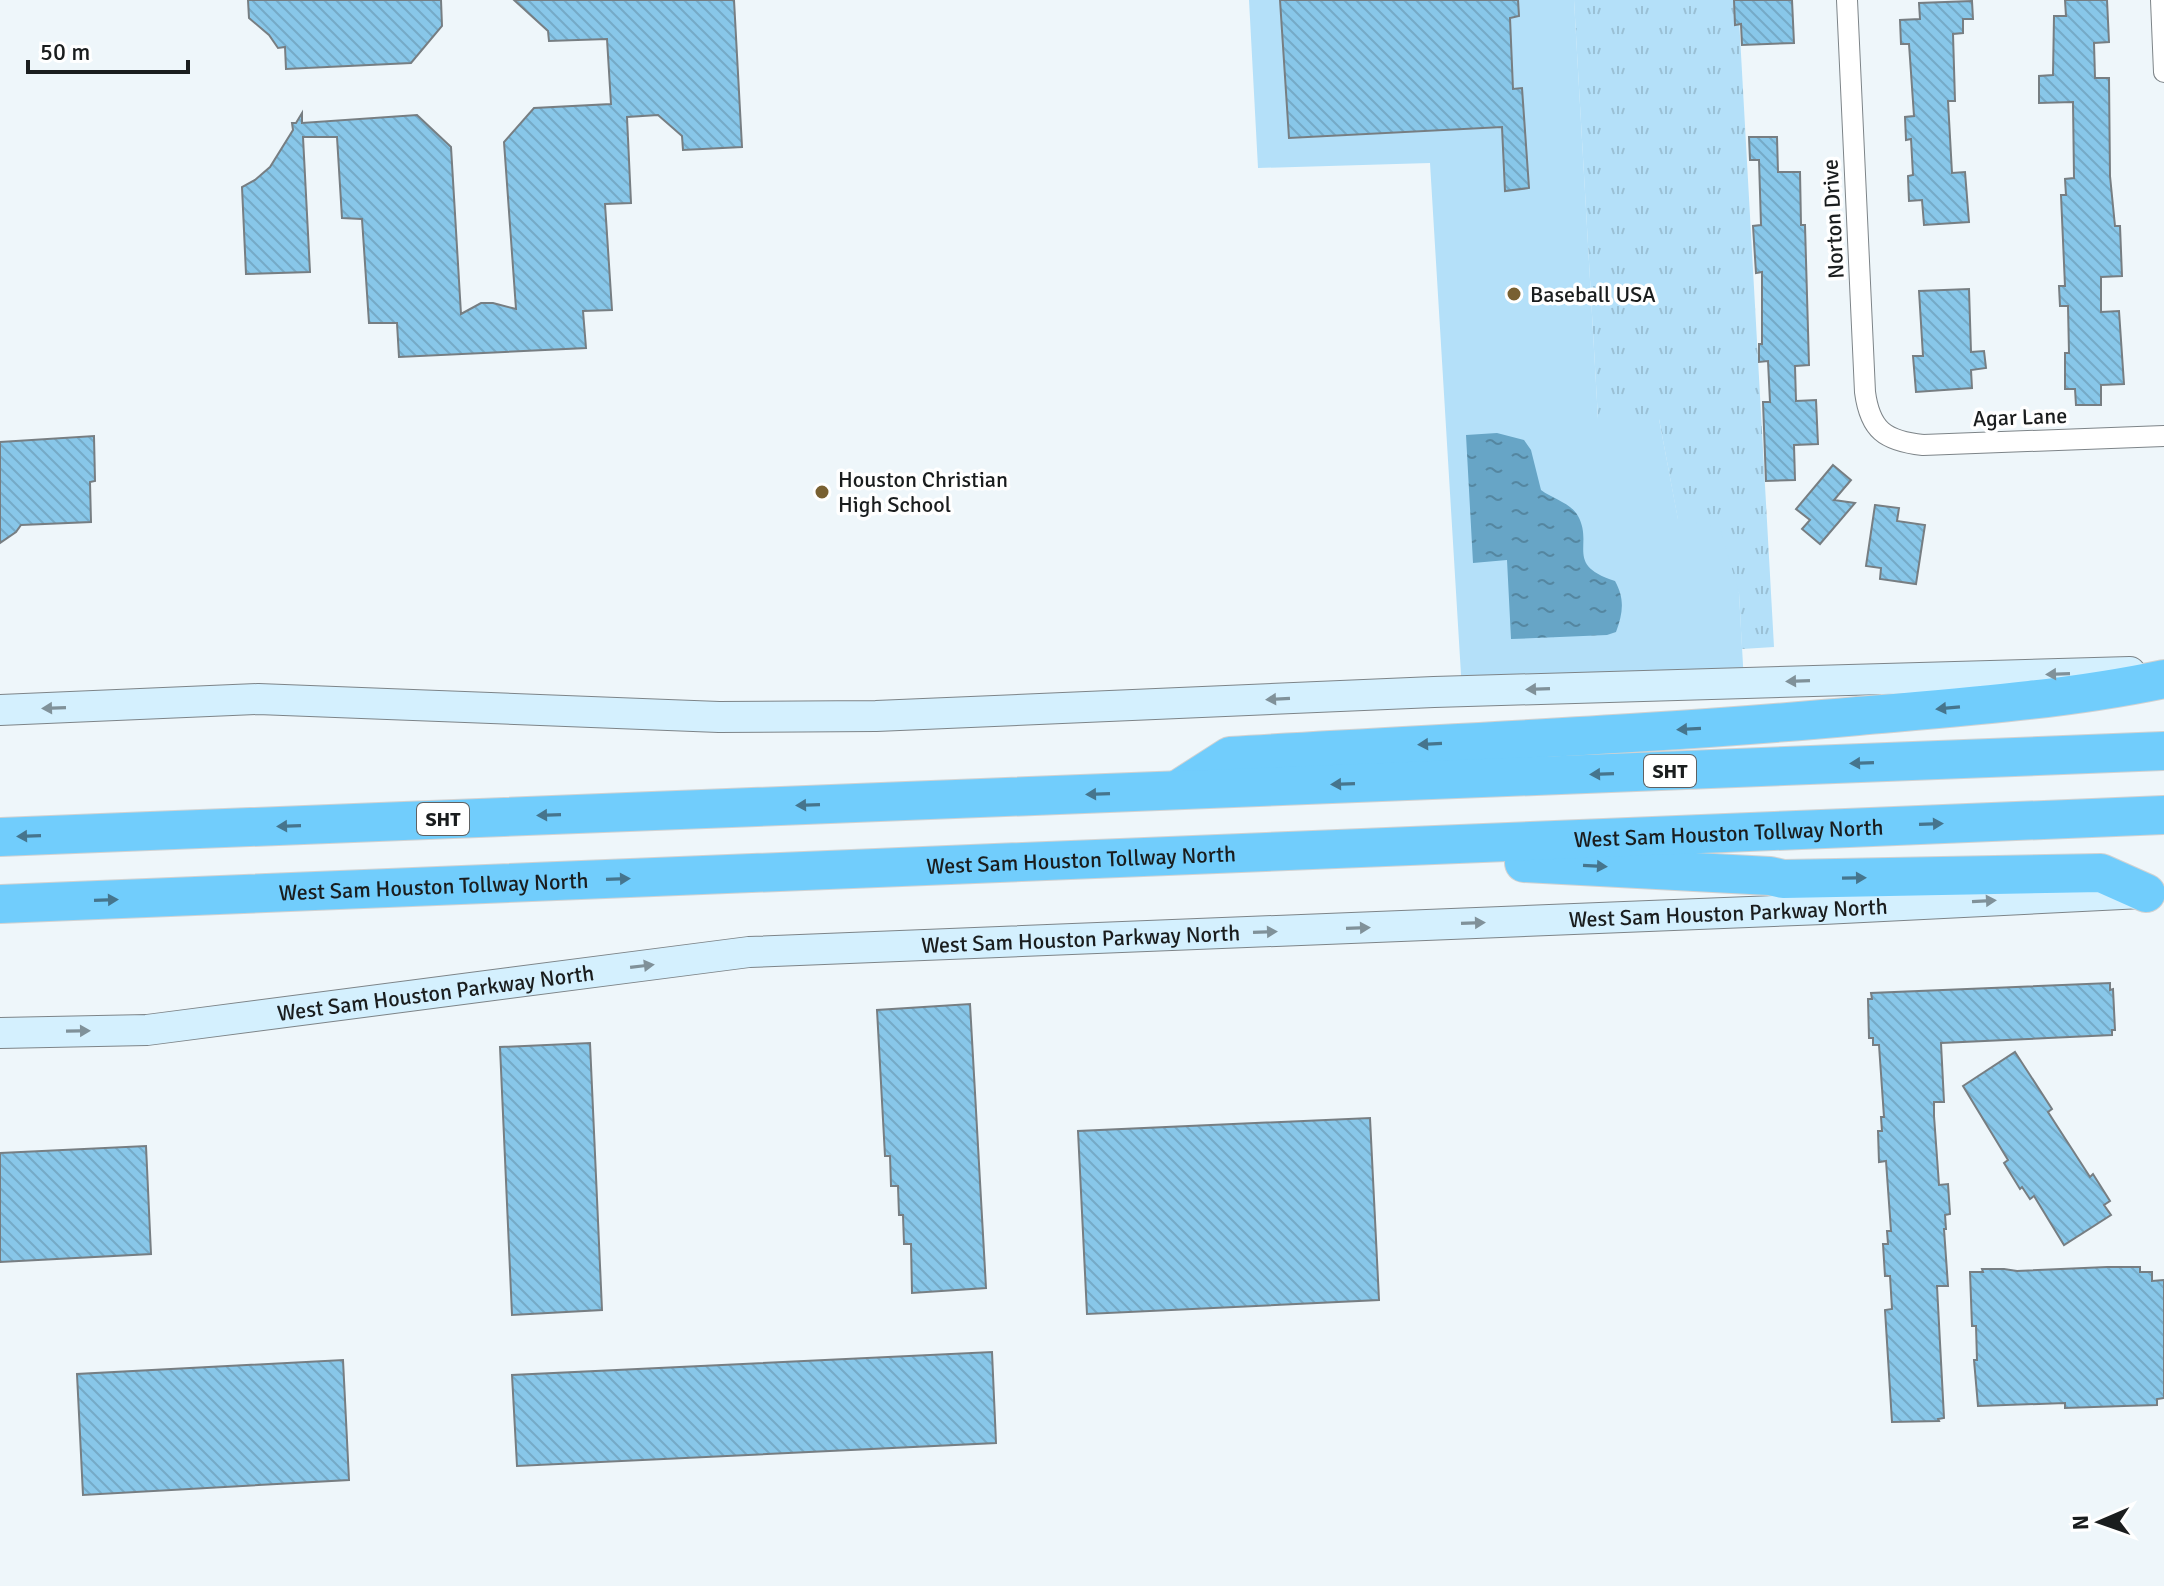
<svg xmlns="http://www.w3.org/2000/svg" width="2164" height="1586" viewBox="0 0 2164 1586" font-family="Signika,sans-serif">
	<defs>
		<pattern id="grass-tufts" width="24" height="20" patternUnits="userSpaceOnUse" patternTransform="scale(2)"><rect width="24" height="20" fill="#b4e0f9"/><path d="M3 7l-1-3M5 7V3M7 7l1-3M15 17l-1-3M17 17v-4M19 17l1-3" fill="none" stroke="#9ac0d5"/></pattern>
		<pattern id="water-ripples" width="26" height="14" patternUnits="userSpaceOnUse" patternTransform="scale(2)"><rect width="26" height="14" fill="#67a5c6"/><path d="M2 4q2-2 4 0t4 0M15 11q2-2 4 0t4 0" fill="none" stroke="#5486a0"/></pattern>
		<pattern id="building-back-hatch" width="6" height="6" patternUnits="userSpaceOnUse" patternTransform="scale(2)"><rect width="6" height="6" fill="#88c7e9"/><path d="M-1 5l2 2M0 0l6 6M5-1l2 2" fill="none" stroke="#75aac7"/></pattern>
	</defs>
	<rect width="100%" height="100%" fill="#eef6fa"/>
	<!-- grass -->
	<polygon fill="url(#grass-tufts)" points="1574,0 1738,0 1774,647 1742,649 1739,593 1678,520 1659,419 1598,419"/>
	<!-- green -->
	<polygon fill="#b4e0f9" points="1249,0 1574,0 1598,419 1659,419 1678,519 1720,528 1739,593 1744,683 1462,691 1430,163 1258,168"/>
	<!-- water -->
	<path fill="url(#water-ripples)" d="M1497,433L1524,440L1531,450L1541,490C1553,499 1571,503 1578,516C1594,545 1564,565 1615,581C1625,599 1623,613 1616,632L1607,635L1511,639L1507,560L1473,563L1466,435Z"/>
	<!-- building -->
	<g fill="url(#building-back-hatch)" stroke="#777e82" stroke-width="2">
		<polygon points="248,0 441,0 442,26 411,63 286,69 285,47 278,48 269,35 249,18"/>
		<polygon points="514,0 734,0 742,147 683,150 682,136 658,115 627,117 631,203 605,204 612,310 583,311 586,348 399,357 397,323 369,323 362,219 342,218 337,137 303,137 310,272 246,274 242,187 255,180 270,167 293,130 292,123 296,123 302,113 302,123 417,115 451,147 461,314 481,303 493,303 516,309 504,142 534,108 611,104 607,39 549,41 548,31"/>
		<polygon points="1280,0 1518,0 1519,16 1510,18 1513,89 1522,88 1529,188 1505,191 1502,127 1289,138"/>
		<polygon points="1734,0 1792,0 1794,43 1742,45 1741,24 1735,25"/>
		<polygon points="2065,0 2107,0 2109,42 2094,43 2095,78 2109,78 2110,176 2115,226 2120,226 2122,276 2101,277 2101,312 2119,311 2124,384 2101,385 2101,405 2076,405 2075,389 2065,389 2065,353 2069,353 2068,306 2060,306 2059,286 2065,286 2061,195 2066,195 2065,179 2074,178 2073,102 2039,103 2039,76 2053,75 2054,16 2066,16"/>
		<polygon points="1972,1 1973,19 1963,19 1963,33 1953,34 1955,101 1948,101 1952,173 1965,172 1969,222 1924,225 1922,200 1909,201 1908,176 1913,175 1911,139 1906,140 1905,117 1914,116 1909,44 1901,44 1900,20 1920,19 1919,3"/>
		<polygon points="1749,137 1777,137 1778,172 1800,172 1801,225 1805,225 1809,365 1795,366 1796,401 1816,400 1818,444 1794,445 1795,480 1766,481 1763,402 1770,402 1768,361 1759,362 1759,344 1762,344 1762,272 1756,273 1753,226 1761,225 1759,160 1750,160"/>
		<polygon points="1969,289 1971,352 1984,351 1986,368 1971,370 1972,388 1916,392 1913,356 1923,356 1919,291"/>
		<polygon points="94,436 95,481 90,482 91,522 21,525 16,532 0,543 0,442"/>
		<polygon points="1833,465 1851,480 1834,500 1855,503 1820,544 1802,529 1810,520 1796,509"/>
		<polygon points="1875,505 1899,508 1897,521 1925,525 1916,584 1880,579 1881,568 1866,566"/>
		<polygon points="2110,983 2110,990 2113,989 2115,1030 2112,1030 2112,1035 1941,1043 1944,1102 1934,1102 1934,1116 1939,1185 1948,1184 1950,1214 1945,1215 1946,1229 1944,1229 1948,1286 1937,1286 1944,1418 1938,1419 1939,1421 1892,1422 1885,1310 1892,1309 1890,1276 1885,1276 1883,1244 1888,1244 1887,1231 1891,1231 1886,1161 1879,1162 1878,1131 1882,1131 1881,1117 1884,1117 1879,1045 1873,1045 1873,1038 1869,1038 1868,999 1872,999 1871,993"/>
		<polygon points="970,1004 986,1288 912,1293 911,1244 904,1244 903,1215 899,1215 898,1186 891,1186 890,1156 885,1156 877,1010"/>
		<polygon points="590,1043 602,1310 512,1315 500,1047"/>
		<polygon points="2015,1052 2052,1109 2048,1112 2090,1177 2093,1174 2110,1201 2104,1205 2111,1215 2064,1245 2034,1196 2030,1199 2022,1187 2020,1189 2004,1163 2008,1160 1963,1086"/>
		<polygon points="1370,1118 1379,1300 1087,1314 1078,1131"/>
		<polygon points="146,1146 151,1254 0,1262 0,1153"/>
		<polygon points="2107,1267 2140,1267 2140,1272 2152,1272 2152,1281 2164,1280 2164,1398 2157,1399 2157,1405 2124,1406 2065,1408 2065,1403 1978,1406 1974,1360 1977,1360 1976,1326 1972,1326 1970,1272 1983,1272 1982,1269 2004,1269 2017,1271"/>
		<polygon points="992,1352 996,1443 517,1466 512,1375"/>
		<polygon points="343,1360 349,1480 83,1495 77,1374"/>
	</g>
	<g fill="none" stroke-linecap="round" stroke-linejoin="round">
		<defs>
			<g id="street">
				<path d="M1847,0L1865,392C1870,430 1885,441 1923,445L2164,436"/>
				<polyline points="2161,0 2164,72"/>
			</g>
			<g id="secondary">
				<polyline points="0,710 258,699 719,717 876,716 1434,692 2130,672"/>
				<path id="s1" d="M0,1033L147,1030L749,952L1823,909L2142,893"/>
			</g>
			<g id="highway">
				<path d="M1177,790L1230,756C1439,743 1649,735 1858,716C1961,707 2063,700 2164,679"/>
				<polyline points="0,837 2164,751"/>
				<polyline points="1524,863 1770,876 1783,879 2101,873 2146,893"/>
				<path id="s2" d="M0,904L2164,815"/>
			</g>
		</defs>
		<!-- street casing -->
		<use href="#street" stroke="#7d8488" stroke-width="22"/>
		<!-- secondary casing -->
		<use href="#secondary" stroke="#7d8488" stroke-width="32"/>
		<!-- highway casing -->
		<use href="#highway" stroke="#d1d2d2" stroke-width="40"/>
		<!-- street -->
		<use href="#street" stroke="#fff" stroke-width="20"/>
		<!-- secondary -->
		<use href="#secondary" stroke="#d4f0fe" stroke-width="30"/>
		<!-- highway -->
		<use href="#highway" stroke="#71cdfc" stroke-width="38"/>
	</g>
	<!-- one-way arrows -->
	<defs><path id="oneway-solid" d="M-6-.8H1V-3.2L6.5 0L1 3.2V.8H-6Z" transform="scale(2)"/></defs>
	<g fill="#809199">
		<use href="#oneway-solid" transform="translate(2058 674) rotate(178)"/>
		<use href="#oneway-solid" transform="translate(1798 681) rotate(178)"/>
		<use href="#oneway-solid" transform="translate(1538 689) rotate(178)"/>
		<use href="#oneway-solid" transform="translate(1278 699) rotate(177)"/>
		<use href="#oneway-solid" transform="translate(54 708) rotate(178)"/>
		<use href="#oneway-solid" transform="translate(1984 901) rotate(-3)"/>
		<use href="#oneway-solid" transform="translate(1473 923) rotate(-2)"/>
		<use href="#oneway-solid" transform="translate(1358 928) rotate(-2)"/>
		<use href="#oneway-solid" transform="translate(1265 932) rotate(-2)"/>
		<use href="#oneway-solid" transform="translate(642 966) rotate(-7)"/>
		<use href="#oneway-solid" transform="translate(78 1031) rotate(-1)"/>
	</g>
	<g fill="#46758d">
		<use href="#oneway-solid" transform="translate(1948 708) rotate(175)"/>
		<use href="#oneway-solid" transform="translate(1689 729) rotate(177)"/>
		<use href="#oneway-solid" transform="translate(1430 744) rotate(177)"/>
		<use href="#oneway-solid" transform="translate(1862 763) rotate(178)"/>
		<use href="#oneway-solid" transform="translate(1602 774) rotate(178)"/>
		<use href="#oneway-solid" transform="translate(1343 784) rotate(178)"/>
		<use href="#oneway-solid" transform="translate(1098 794) rotate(178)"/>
		<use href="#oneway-solid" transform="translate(808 805) rotate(178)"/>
		<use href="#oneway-solid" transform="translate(549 815) rotate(178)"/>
		<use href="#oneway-solid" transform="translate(1931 824) rotate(-2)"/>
		<use href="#oneway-solid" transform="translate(289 826) rotate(178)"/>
		<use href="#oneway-solid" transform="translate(29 836) rotate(178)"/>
		<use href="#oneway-solid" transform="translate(1595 866) rotate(3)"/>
		<use href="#oneway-solid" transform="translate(1854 878) rotate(-1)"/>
		<use href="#oneway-solid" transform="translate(618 879) rotate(-2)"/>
		<use href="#oneway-solid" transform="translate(106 900) rotate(-2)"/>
	</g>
	<!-- markers -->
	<g fill="#786031" stroke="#fff" stroke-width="3">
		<circle cx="1514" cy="294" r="8"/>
		<circle cx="822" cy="492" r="8"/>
	</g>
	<g text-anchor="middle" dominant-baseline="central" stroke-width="7" stroke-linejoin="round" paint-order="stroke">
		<!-- shield labels -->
		<g fill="#fff" stroke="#5f6162" stroke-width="2">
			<rect x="1644" y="755" width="52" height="32" rx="6"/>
			<rect x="417" y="803" width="52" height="32" rx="6"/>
		</g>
		<g font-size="20" font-weight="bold" fill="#1a1d1e">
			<text x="1670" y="771">SHT</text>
			<text x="443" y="819">SHT</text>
		</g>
		<!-- street labels -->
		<g font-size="22" fill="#1a1d1e" stroke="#fff">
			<text transform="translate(1833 219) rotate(-93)">Norton Drive</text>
			<text transform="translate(2020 417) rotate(-2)">Agar Lane</text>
			<text stroke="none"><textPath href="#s2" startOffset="1730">West Sam Houston Tollway North</textPath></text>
			<text stroke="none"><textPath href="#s2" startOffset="1082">West Sam Houston Tollway North</textPath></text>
			<text stroke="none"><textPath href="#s2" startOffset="434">West Sam Houston Tollway North</textPath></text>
			<text stroke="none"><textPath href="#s1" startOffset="1734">West Sam Houston Parkway North</textPath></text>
			<text stroke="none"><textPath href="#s1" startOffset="1086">West Sam Houston Parkway North</textPath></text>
			<text stroke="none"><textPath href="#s1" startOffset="438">West Sam Houston Parkway North</textPath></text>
		</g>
		<!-- poi labels -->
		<g font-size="22" fill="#1a1d1e" stroke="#fff" text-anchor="start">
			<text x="1530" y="294">Baseball USA</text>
			<text x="838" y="479">Houston Christian<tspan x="838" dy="25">High School</tspan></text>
		</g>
	</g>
	<!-- north arrow -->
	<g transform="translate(2100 1522) rotate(268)" stroke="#ffffff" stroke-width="6" paint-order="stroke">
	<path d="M0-6L14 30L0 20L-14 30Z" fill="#1a1d1e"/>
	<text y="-12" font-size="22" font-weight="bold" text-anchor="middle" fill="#1a1d1e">N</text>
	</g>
	<!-- scale -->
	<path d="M28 60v12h160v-12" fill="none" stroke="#1a1d1e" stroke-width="4"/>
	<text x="40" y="60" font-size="24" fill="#1a1d1e" stroke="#ffffff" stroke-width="6" paint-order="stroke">50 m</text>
</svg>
